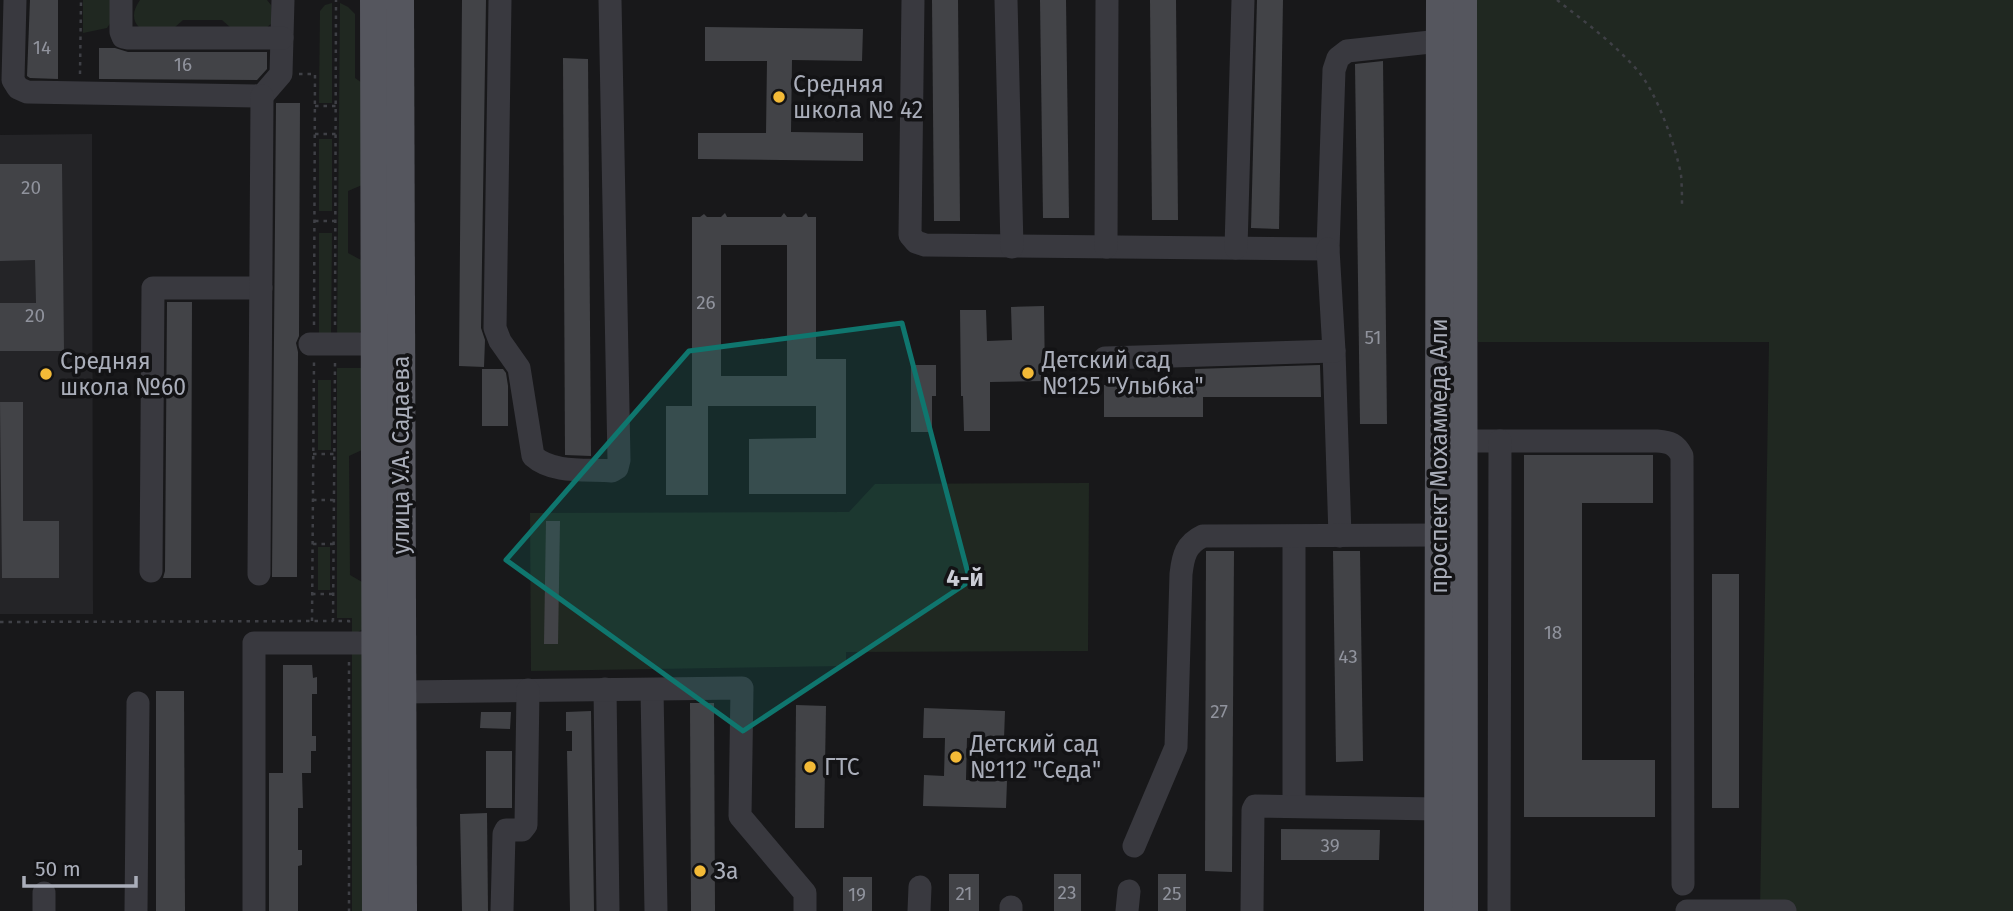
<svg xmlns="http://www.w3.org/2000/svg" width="2013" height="911" viewBox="0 0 2013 911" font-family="'Fira Sans',sans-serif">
	<rect width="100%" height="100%" fill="#18181a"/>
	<!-- built -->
	<polygon fill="#242427" points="92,134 93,614 0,614 0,135"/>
	<!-- green -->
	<g fill="#202821">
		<polygon points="83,0 111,0 111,22 107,28 83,33"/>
		<path d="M140,0H267L271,5L272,23L266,28H231L222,20H183L174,28H140C131,20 133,10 140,0Z"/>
		<polygon points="1474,0 2013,0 2013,911 1760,911 1769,342 1478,342"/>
		<polygon points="332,3 332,103 319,103 320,11 325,5"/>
		<polygon points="340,3 348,7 355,14 355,78 362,83 362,185 348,191 348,253 361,260 361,331 351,341 337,341"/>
		<rect x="319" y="139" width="13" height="72"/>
		<polygon points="319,233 332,233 331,340 319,340"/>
		<polygon points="337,368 362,368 362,450 349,456 350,575 362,582 363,629 352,636 352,618 337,618"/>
		<rect x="318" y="380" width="13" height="70"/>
		<polygon points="1089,483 1088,651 846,652 846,666 531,671 530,513 849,512 875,484"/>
		<rect x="318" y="547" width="12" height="43"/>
		<polygon points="352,648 364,656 363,911 352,911"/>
	</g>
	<!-- building -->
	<g fill="#424347" fill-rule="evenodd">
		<polygon points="30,0 58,0 58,79 30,78 27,76"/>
		<polygon points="462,0 486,0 481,328 485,340 484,367 459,366"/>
		<polygon points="932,0 958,0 960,221 934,221"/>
		<polygon points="1040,0 1066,0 1069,218 1043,218"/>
		<polygon points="1150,0 1176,0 1178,220 1152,220"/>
		<polygon points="1257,0 1283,0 1279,229 1251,228"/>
		<polygon points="705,27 863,29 862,61 792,60 791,132 863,133 863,161 698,159 698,133 766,133 767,61 705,61"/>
		<polygon points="99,48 115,48 128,52 267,52 267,69 257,80 99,79"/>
		<polygon points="563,58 588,59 591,456 565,455"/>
		<polygon points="1383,61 1387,424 1360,424 1355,64"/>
		<polygon points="276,103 300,103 299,336 296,343 298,352 297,577 272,577"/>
		<polygon points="0,164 62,164 64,351 0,351 0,303 36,303 35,260 0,261"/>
		<path d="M725,213L727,217H781L784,213L787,217H802L806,213L808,217H816V359H846V494H749V439L816,438V406H708V495H666V406H692V217H700L704,214L707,217H721ZM721,245H787V376H721Z"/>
		<polygon points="167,302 192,302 191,578 163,578 165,571"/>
		<polygon points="1044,306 1045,381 990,382 990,431 964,431 963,396 961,396 960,310 986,310 987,341 1012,340 1011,307"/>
		<polygon points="911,365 936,365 936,396 932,396 932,432 911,432"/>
		<polygon points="1320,365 1321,397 1203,397 1203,417 1104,417 1104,385 1195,385 1195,369"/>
		<polygon points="482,369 503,369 506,373 508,386 508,426 482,426"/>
		<polygon points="0,402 23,402 23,521 59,521 59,578 2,578"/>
		<polygon points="1524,455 1653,455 1653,503 1582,503 1582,760 1655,760 1655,817 1524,817"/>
		<polygon points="546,521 560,521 558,644 544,644"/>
		<polygon points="1206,551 1234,551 1232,872 1205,871"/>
		<polygon points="1333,551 1360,551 1363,761 1336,762"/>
		<rect x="1712" y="574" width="27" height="234"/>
		<polygon points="283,665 312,665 313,678 317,677 317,694 312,694 312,736 316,736 316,751 311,751 311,773 302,773 303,808 298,808 298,850 302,850 302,865 298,866 298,911 269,911 269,773 283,773"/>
		<polygon points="156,691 184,691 185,911 156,911"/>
		<polygon points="690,703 714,703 715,911 691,911"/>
		<polygon points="796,705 826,706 824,828 795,828"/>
		<polygon points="924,708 1005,711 1004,739 967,738 966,780 1007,781 1006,808 923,806 924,775 944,776 945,738 923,738"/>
		<polygon points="591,711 594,911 570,911 567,751 572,751 572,731 566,731 566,712"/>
		<polygon points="481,712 511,712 510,729 480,728"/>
		<rect x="486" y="751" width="26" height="57"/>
		<polygon points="487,813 488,911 462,911 460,814"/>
		<polygon points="1281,829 1380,830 1379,860 1281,860"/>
		<rect x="949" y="874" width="30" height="37"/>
		<rect x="1054" y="874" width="27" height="37"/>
		<rect x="1158" y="874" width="28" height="37"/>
		<rect x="843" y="877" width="29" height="34"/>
	</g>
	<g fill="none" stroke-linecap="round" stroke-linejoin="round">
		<!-- path -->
		<g stroke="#3f4046" stroke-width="2.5" stroke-dasharray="3.5 5" stroke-linecap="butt">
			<path d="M1557,0C1585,22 1615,44 1638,71C1657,93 1676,147 1681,175C1682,186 1682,197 1682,208"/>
			<polyline points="80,74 81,0"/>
			<polyline points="299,74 315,74 314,327"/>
			<polyline points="315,106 336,106"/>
			<polyline points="315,134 336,134"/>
			<polyline points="315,221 335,221"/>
			<polyline points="335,325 336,0"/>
			<polyline points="335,363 333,621 349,621 349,624"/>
			<polyline points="313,454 334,454"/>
			<polyline points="313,500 334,500"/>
			<polyline points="313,544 334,544"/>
			<polyline points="312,594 334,594"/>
			<polyline points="312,621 314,362"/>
			<polyline points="0,622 333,621"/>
			<polyline points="349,662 349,911"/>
		</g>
		<!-- minor -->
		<g stroke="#39393f" stroke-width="23">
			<polyline points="15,0 13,80 18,88 27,92 262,96 281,74 283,0"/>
			<polyline points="121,0 121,32 123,37 128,38 282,38"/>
			<path d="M500,0L495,328L500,341L519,368L533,456C553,474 587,469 612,471L617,468L619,460L610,0"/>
			<polyline points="913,0 910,235 916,242 925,245 1328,249 1334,70 1338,58 1347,51 1440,41"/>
			<polyline points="1006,0 1012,247"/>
			<polyline points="1106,247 1107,0"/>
			<polyline points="1236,248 1243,0"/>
			<polyline points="310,344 375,344"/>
			<polyline points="1334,351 1340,536"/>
			<polyline points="1105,358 1334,351 1328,249"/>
			<path d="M1464,441H1657C1670,442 1676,444 1682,456L1683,884"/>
			<polyline points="151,571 153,288 261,288"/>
			<polyline points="259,574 262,96"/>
			<polyline points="605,689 608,911"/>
			<polyline points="652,690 656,911"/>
			<polyline points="402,692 742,688 740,816 805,893 805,911"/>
			<polyline points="1294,806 1294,537"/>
			<path d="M1134,846L1176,747L1181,574C1183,556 1186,544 1203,536L1439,535"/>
			<polyline points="44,911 44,893"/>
			<polyline points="136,911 138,703"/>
			<polyline points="254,911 254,643 376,643"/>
			<polyline points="502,911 504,834 506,830 522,830 526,825 528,690"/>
			<polyline points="919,911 920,887"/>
			<polyline points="1011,911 1011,907"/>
			<polyline points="1127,911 1129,891"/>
			<polyline points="1252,911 1253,810 1255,806 1438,809"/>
			<polyline points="1499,911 1500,441"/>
			<polyline points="1687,911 1785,911"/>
		</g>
		<!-- major -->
		<g stroke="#55565e" stroke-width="28">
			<polyline points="374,0 376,911"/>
			<polyline points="400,0 403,911"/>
			<polyline points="1463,0 1464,911"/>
			<polyline points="1438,911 1440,0"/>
		</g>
	</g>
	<!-- marked area -->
	<path fill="#0f766e" fill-opacity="0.2" stroke="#0f766e" stroke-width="5" stroke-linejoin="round" d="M902,323L970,581L743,731L506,560L689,351Z"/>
	<!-- markers -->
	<g fill="#f3ba37" stroke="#131315" stroke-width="2.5">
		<circle cx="779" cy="97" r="7"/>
		<circle cx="1028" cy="373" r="7"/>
		<circle cx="46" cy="374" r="7"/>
		<circle cx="956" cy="757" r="7"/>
		<circle cx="810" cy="767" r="7"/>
		<circle cx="700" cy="871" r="7"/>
	</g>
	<g text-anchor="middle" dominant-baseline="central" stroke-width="7" stroke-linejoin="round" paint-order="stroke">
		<!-- number labels -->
		<g font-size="19" fill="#90939d">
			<text x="42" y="47">14</text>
			<text x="183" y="64">16</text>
			<text x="31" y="187">20</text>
			<text x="706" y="302">26</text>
			<text x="35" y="315">20</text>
			<text x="1373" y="337">51</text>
			<text x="1553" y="632">18</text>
			<text x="1348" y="656">43</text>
			<text x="1219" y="711">27</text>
			<text x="1330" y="845">39</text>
			<text x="1067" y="892">23</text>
			<text x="964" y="893">21</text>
			<text x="1172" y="893">25</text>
			<text x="857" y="894">19</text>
		</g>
		<!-- poi labels -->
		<g font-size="23" fill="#aaaeba" stroke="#131315" text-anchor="start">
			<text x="793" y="84">Средняя<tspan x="793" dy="26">школа № 42</tspan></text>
			<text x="1042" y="360">Детский сад<tspan x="1042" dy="26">№125 "Улыбка"</tspan></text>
			<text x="60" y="361">Средняя<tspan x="60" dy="26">школа №60</tspan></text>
			<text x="970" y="744">Детский сад<tspan x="970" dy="26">№112 "Седа"</tspan></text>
			<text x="824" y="767">ГТС</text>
			<text x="714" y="871">За</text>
		</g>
		<!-- street labels -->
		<g font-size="23" fill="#aaaeba" stroke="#131315">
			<text transform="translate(401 455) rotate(-90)">улица У.А. Садаева</text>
			<text transform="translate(1439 456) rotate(-90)">проспект Мохаммеда Али</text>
		</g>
		<!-- neighbourhood labels -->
		<g font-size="24" font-weight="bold" fill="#cbcdd6" stroke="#131315">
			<text x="965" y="578">4-й</text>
		</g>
	</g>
	<!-- scale -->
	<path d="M24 876v10h112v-10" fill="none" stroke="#aaaeba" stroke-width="3.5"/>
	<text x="35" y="876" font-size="21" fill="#aaaeba" stroke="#131315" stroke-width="5" paint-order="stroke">50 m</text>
</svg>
